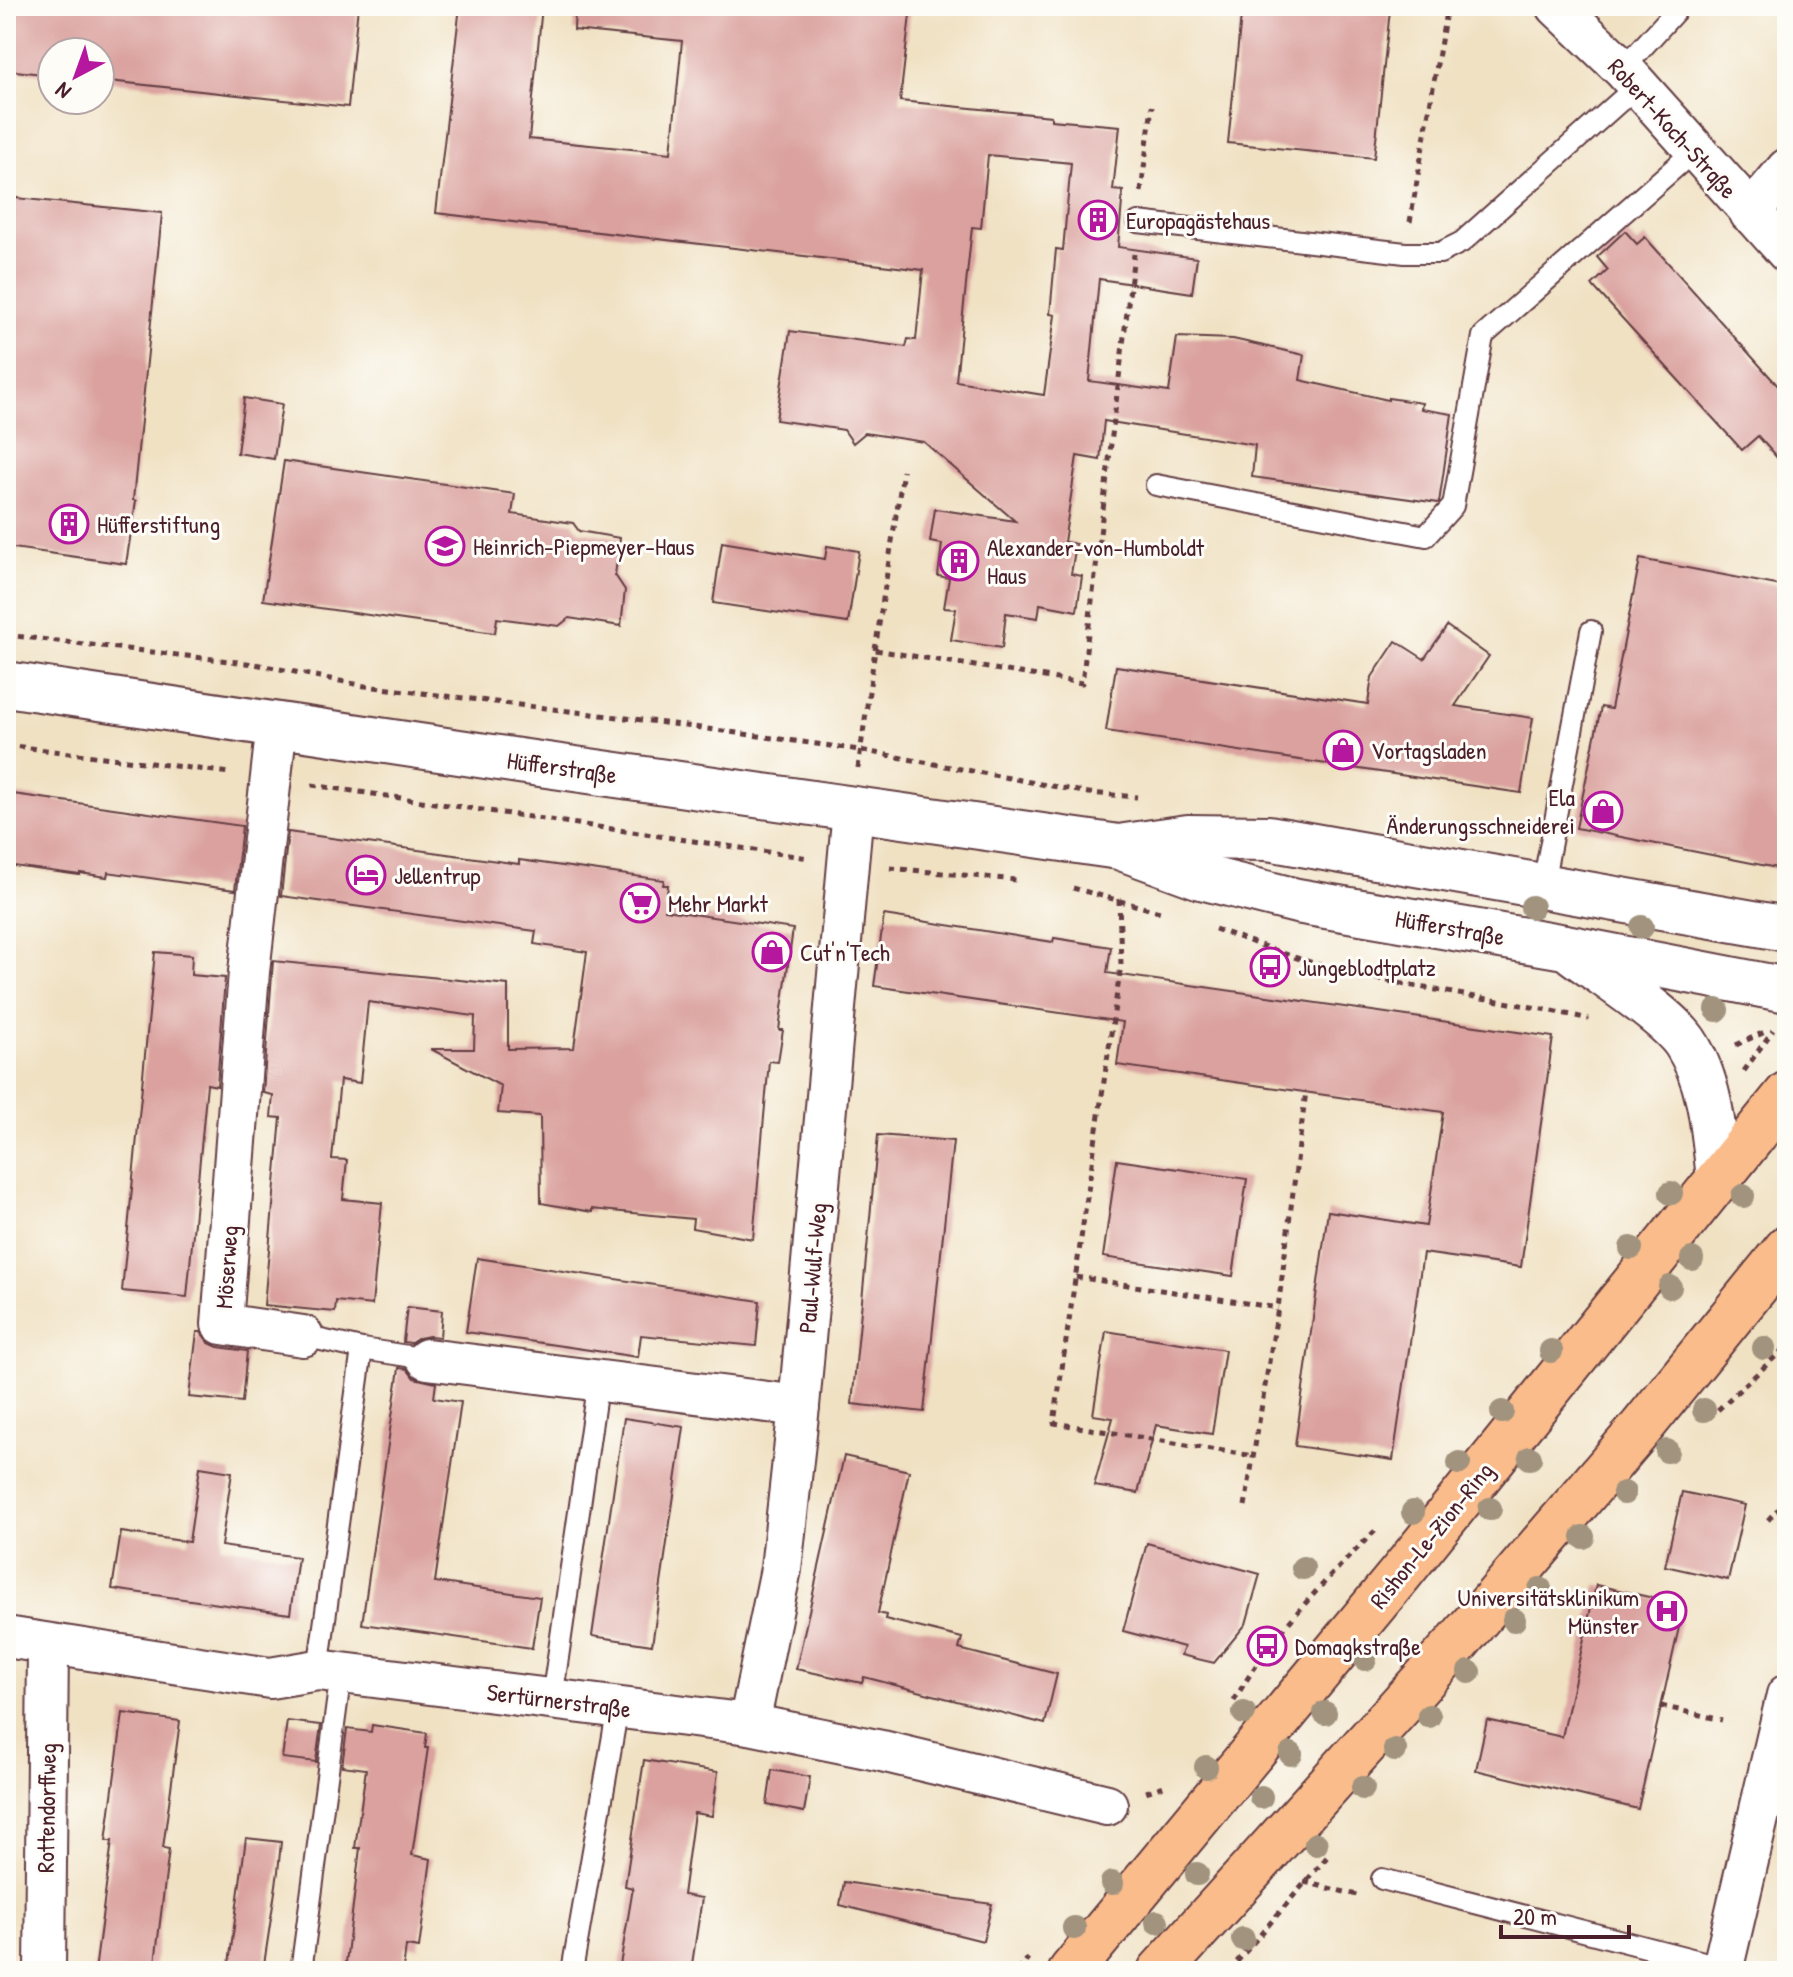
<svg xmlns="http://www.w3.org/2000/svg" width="1793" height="1977" viewBox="0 0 1793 1977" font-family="'Patrick Hand',sans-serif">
	<rect width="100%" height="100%" fill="#fdfcf7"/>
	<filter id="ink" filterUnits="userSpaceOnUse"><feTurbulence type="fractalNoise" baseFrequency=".0125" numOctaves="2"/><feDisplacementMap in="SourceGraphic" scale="16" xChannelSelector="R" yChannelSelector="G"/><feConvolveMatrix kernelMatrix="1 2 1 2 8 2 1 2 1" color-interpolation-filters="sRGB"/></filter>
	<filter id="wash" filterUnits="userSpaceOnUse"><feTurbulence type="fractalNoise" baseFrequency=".006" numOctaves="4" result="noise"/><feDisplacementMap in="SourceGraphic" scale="32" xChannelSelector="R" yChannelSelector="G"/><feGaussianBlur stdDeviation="1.8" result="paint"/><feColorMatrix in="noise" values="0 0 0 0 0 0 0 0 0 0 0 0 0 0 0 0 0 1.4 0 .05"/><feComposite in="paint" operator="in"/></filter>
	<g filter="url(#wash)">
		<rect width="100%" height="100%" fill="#f0e1c3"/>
		<g id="blocks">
			<!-- building -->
			<g fill="#daa19e" fill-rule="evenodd">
				<polygon points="6,6 179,6 246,14 247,6 358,6 348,107 100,80 100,52 52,52 52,75 6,70"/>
				<path d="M460,6H542L529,139L671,153L682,41L574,30L575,6H911L900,101L1051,116V120L1120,126L1113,190L1123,191L1118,247L1197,258L1192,293L1099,279L1089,381L1169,392L1177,337L1233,339L1304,355L1300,380L1388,400V398L1422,403L1421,409L1452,414L1439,503L1252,477L1255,445L1104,421L1100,460L1077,456L1064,542L1076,544L1071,574L1082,576L1077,611L1040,604L1038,618L1006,613L1002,648L951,640L956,609L944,608L949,578L938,576L942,544L930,542L935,509L1015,521L924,442L865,433L853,443L844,430L776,420L790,331L906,347L908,339L916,340L923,270L436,213ZM988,155L1071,163L1063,250L1056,249L1050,314L1055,315L1044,395L956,381L972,227L981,228Z"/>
				<polygon points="1242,6 1351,6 1390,10 1374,158 1228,143"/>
				<polygon points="6,197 162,213 133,500 136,501 126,564 6,547"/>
				<polygon points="1625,231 1637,244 1645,237 1787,396 1787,469 1758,436 1742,450 1592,285 1608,270 1597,257"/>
				<polygon points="244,398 282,404 274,459 237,453"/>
				<polygon points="284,461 515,494 512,514 573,523 579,531 620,538 615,575 625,590 621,626 569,618 559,626 497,618 495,633 263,600"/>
				<polygon points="722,542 825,559 827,546 859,551 848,623 713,603"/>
				<polygon points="1640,559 1787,587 1787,870 1576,828 1601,707 1611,709"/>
				<polygon points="1447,626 1489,656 1455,706 1533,718 1521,793 1106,731 1116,666 1368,704 1372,677 1396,641 1424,659"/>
				<polygon points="6,793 242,826 235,890 108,872 107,877 80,873 80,875 6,865"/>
				<polygon points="288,832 519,864 519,860 664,880 663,885 668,885 665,910 793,929 779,1030 783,1030 778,1062 769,1061 753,1239 692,1228 693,1219 592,1209 592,1212 541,1203 540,1116 498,1113 501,1086 431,1049 474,1049 475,1016 368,1002 360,1083 340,1080 332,1159 347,1160 343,1199 382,1203 372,1305 336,1301 335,1312 264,1305 281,1118 271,1117 273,1095 263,1093 273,961 508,985 508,1049 574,1048 587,952 534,944 536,931 281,896"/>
				<polygon points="884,915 1053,942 1054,938 1111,947 1107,973 1553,1037 1521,1267 1423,1253 1393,1460 1295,1446 1328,1211 1426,1226 1443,1112 1117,1065 1123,1022 874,986"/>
				<polygon points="155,952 192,955 191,975 225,978 217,1086 207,1084 187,1297 122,1291"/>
				<polygon points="878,1135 953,1141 924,1412 852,1404"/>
				<polygon points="1117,1160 1247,1179 1233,1276 1103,1257"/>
				<polygon points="477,1258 760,1301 756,1346 641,1335 638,1357 466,1332"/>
				<polygon points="407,1307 442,1311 440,1337 429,1336 419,1338 411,1343 403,1342"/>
				<polygon points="1106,1331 1225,1350 1212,1434 1156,1425 1138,1493 1094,1486 1113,1418 1093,1415"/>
				<polygon points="197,1332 201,1332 209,1343 218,1347 247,1351 242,1402 189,1397"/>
				<polygon points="399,1368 407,1369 414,1378 436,1383 434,1398 461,1402 435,1582 540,1597 532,1648 362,1624"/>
				<polygon points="624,1418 684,1427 652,1645 592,1636"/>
				<polygon points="844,1456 909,1471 878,1613 886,1615 885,1619 962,1638 959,1649 1057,1674 1045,1724 864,1677 862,1683 796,1669"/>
				<polygon points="200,1467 232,1472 221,1546 298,1557 290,1614 112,1589 121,1532 189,1542"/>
				<polygon points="1682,1492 1745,1505 1728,1580 1665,1566"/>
				<polygon points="1147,1543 1260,1574 1246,1624 1214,1663 1181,1655 1184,1647 1123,1631"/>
				<polygon points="1596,1585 1684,1605 1638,1809 1476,1770 1487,1720 1562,1737"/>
				<polygon points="123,1713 180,1721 163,1848 169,1849 154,1971 95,1971 112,1841 106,1841"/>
				<polygon points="287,1721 321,1725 316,1762 282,1758"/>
				<polygon points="372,1725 427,1733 425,1748 428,1748 412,1855 431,1859 419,1948 406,1946 403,1971 345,1971 360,1848 355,1848 366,1769 342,1766 347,1729 371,1732"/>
				<polygon points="644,1760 718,1772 712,1816 694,1813 683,1895 702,1898 691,1971 619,1971 633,1888 625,1886"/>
				<polygon points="772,1770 810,1777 804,1812 767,1805"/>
				<polygon points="246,1838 281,1842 278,1872 263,1971 228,1971"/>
				<polygon points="844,1882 992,1904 983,1941 840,1905"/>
			</g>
		</g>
	</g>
	<g filter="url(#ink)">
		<use href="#blocks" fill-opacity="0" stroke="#633c42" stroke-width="2"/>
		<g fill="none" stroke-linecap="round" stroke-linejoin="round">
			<defs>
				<g id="service">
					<polyline points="1623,69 1680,6"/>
					<polyline points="1138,222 1405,253 1440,253 1462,242 1637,86"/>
					<polyline points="1156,485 1426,536 1453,506 1483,336 1695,150"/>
					<polyline points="1543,884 1591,631"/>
					<polyline points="303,1336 362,1349 427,1359"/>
					<polyline points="318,1670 362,1349"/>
					<polyline points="552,1699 598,1380"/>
					<polyline points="1382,1879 1723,1967"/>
					<polyline points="301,1971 341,1673"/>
					<polyline points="572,1971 618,1707"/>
				</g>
				<g id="minor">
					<polyline points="1557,6 1623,69 1787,252"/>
					<polyline points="1750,213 1787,169"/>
					<polyline points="277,724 249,972 222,1324 303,1336"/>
					<polyline points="427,1359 799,1406"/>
					<polyline points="6,1637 270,1678 318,1670 749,1724 882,1751 1107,1805"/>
					<polyline points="749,1724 781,1569 799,1406 853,809"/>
					<polyline points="45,1971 48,1645"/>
					<polyline points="1722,1971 1787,1695"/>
				</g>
				<g id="tertiary">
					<polyline points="6,684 519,761 1119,847 1201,877 1297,901 1565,947 1787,990"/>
					<polyline points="1125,846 1188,837 1268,838 1787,929"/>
					<path d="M1574,953C1602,974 1666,1015 1685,1042C1711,1081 1714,1133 1719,1179"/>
				</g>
				<g id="primary">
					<polyline points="1071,1971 1401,1573 1787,1094"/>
					<polyline points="1160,1971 1457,1643 1641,1428 1787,1248"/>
				</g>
			</defs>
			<!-- service casing -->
			<use href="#service" stroke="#633c42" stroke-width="24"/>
			<!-- minor casing -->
			<use href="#minor" stroke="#633c42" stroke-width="44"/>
			<!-- tertiary casing -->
			<use href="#tertiary" stroke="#633c42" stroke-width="48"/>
			<!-- primary casing -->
			<use href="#primary" stroke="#633c42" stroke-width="48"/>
			<!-- path -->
			<g stroke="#633c42" stroke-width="5" stroke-dasharray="6 6" stroke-linecap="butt">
				<polyline points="1141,192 1152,106"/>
				<polyline points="1410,222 1447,6"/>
				<polyline points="6,635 255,664 365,686 650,721 860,750 1089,793 1137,797"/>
				<polyline points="875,650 903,471"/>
				<polyline points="6,745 231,773"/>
				<polyline points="858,768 875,650 1082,683 1134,254"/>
				<polyline points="312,785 809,858"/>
				<polyline points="890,868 1016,880"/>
				<polyline points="1073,888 1160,912"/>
				<polyline points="1119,899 1121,965 1054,1423 1253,1456"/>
				<path d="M1215,929C1253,942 1292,958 1331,968C1416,990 1504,999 1589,1019"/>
				<polyline points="1736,1045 1767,1031"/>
				<polyline points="1744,1071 1773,1030"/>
				<polyline points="1076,1277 1278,1308"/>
				<polyline points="1709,1418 1787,1346"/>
				<polyline points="1245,1506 1278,1308 1306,1091"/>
				<polyline points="1768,1520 1776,1511 1787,1505"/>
				<path d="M1234,1701C1270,1637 1323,1582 1375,1531"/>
				<polyline points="1661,1706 1722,1720"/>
				<polyline points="1146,1792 1167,1785"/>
				<polyline points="1304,1882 1357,1895"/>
				<polyline points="1018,1971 1028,1958"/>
				<polyline points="1229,1971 1327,1857"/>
			</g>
			<!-- service -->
			<use href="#service" stroke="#fff" stroke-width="20"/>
			<!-- minor -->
			<use href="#minor" stroke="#fff" stroke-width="40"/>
			<!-- tertiary -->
			<use href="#tertiary" stroke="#fff" stroke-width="44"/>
			<!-- primary -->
			<use href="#primary" stroke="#fabc8b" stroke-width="44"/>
		</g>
		<!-- trees -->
		<g fill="#a1937d">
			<circle cx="1532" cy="907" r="12"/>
			<circle cx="1642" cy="927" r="12"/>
			<circle cx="1717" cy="1010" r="12"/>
			<circle cx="1671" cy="1193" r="12"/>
			<circle cx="1743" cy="1196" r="12"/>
			<circle cx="1631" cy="1248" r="12"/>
			<circle cx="1692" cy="1259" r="12"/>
			<circle cx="1670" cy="1287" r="12"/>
			<circle cx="1764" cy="1348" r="12"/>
			<circle cx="1551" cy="1351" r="12"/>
			<circle cx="1704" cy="1410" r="12"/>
			<circle cx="1502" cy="1412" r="12"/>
			<circle cx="1667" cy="1451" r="12"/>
			<circle cx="1530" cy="1458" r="12"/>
			<circle cx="1459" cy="1463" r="12"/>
			<circle cx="1624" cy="1493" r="12"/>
			<circle cx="1490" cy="1509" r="12"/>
			<circle cx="1413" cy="1512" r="12"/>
			<circle cx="1583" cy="1537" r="12"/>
			<circle cx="1303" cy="1568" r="12"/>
			<circle cx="1540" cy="1589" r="12"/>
			<circle cx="1514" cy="1620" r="12"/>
			<circle cx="1365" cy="1659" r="12"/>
			<circle cx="1469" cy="1672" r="12"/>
			<circle cx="1244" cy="1713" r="12"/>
			<circle cx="1325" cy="1713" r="12"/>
			<circle cx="1429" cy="1716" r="12"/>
			<circle cx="1395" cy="1750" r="12"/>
			<circle cx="1291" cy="1754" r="12"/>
			<circle cx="1206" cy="1767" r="12"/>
			<circle cx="1363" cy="1788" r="12"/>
			<circle cx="1261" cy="1797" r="12"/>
			<circle cx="1316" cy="1844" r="12"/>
			<circle cx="1197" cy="1874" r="12"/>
			<circle cx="1112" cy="1883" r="12"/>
			<circle cx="1157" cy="1922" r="12"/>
			<circle cx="1074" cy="1928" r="12"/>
			<circle cx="1243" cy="1939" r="12"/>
		</g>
	</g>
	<!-- icons -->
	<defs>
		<symbol id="building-ring" viewBox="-11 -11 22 22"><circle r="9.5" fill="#fdfcf7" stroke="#b5179e" stroke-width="1.5"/><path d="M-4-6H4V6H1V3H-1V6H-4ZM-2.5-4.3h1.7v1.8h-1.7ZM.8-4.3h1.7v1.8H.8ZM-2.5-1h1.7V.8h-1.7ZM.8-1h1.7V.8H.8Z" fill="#b5179e"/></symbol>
		<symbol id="school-ring" viewBox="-11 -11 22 22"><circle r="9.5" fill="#fdfcf7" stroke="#b5179e" stroke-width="1.5"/><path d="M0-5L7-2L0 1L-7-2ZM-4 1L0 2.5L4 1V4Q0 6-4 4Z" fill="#b5179e"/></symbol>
		<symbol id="shop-ring" viewBox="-11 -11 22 22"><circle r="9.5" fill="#fdfcf7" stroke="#b5179e" stroke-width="1.5"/><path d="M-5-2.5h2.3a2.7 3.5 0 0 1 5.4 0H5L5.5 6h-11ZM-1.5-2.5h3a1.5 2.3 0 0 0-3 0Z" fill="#b5179e"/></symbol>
		<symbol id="hotel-ring" viewBox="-11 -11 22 22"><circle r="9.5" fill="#fdfcf7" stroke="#b5179e" stroke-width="1.5"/><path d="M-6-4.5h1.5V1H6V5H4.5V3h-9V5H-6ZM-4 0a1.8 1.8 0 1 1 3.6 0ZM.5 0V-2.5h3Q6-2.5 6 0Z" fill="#b5179e"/></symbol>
		<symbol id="supermarket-ring" viewBox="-11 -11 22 22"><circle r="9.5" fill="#fdfcf7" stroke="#b5179e" stroke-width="1.5"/><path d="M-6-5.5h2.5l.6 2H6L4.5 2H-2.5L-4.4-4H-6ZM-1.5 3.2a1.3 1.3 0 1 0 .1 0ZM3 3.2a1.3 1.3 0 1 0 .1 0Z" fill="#b5179e"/></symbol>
		<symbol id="bus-ring" viewBox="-11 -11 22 22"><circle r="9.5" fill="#fdfcf7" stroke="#b5179e" stroke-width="1.5"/><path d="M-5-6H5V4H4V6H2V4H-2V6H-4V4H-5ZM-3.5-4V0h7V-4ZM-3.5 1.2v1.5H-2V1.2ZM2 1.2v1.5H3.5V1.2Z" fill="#b5179e"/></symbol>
		<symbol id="hospital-ring" viewBox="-11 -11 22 22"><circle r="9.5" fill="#fdfcf7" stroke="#b5179e" stroke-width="1.5"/><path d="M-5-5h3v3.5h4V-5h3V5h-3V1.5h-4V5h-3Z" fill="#b5179e"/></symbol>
	</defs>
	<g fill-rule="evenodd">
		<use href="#building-ring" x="1076" y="198" width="44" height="44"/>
		<use href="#building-ring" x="47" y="502" width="44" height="44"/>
		<use href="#school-ring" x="423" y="524" width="44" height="44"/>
		<use href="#building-ring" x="937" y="539" width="44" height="44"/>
		<use href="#shop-ring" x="1321" y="728" width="44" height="44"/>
		<use href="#shop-ring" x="1581" y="789" width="44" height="44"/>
		<use href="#hotel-ring" x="344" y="853" width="44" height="44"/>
		<use href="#supermarket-ring" x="618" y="881" width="44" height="44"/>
		<use href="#shop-ring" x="750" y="930" width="44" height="44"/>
		<use href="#bus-ring" x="1248" y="945" width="44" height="44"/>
		<use href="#hospital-ring" x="1645" y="1589" width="44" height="44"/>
		<use href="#bus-ring" x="1245" y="1624" width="44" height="44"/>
	</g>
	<g text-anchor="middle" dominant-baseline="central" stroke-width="6" stroke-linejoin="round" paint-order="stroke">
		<!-- street labels -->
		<g font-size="24" fill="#4a1f2b" stroke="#fdfcf7">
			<text transform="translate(1673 128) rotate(48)">Robert-Koch-Straße</text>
			<text transform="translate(562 767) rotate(8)">Hüfferstraße</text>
			<text transform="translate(1450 927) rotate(10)">Hüfferstraße</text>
			<text transform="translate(226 1267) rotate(-86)">Möserweg</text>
			<text transform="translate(812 1268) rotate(-85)">Paul-Wulf-Weg</text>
			<text transform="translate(1431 1535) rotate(-51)">Rishon-Le-Zion-Ring</text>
			<text transform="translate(559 1700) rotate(7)">Sertürnerstraße</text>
			<text transform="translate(46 1808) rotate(-89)">Rottendorffweg</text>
		</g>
		<!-- poi labels -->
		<g font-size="24" fill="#4a1f2b" stroke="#fdfcf7" text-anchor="start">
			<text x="1126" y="220">Europagästehaus</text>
			<text x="97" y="524">Hüfferstiftung</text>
			<text x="473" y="546">Heinrich-Piepmeyer-Haus</text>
			<text x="987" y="547">Alexander-von-Humboldt<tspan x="987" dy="28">Haus</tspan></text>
			<text x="1371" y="750">Vortagsladen</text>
			<text x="1575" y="797" text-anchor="end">Ela<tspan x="1575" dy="28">Änderungsschneiderei</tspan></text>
			<text x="394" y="875">Jellentrup</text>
			<text x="668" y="903">Mehr Markt</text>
			<text x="800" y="952">Cut'n'Tech</text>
			<text x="1298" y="967">Jungeblodtplatz</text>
			<text x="1639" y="1597" text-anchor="end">Universitätsklinikum<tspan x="1639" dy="28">Münster</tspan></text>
			<text x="1295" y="1646">Domagkstraße</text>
		</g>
	</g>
	<!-- margin -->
	<rect width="1793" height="1977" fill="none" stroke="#fdfcf7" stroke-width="32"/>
	<!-- north arrow -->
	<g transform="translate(76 76) rotate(221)"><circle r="38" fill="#fdfcf7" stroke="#b5a4a5" stroke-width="2"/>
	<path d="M0-6L14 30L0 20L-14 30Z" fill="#b5179e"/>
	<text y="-12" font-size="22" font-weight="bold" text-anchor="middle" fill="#4a1f2b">N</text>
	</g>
	<!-- scale -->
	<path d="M1501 1925v12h128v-12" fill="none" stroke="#4a1f2b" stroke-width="4"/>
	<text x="1513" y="1925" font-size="24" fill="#4a1f2b" stroke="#fdfcf7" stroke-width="6" paint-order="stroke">20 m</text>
</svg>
